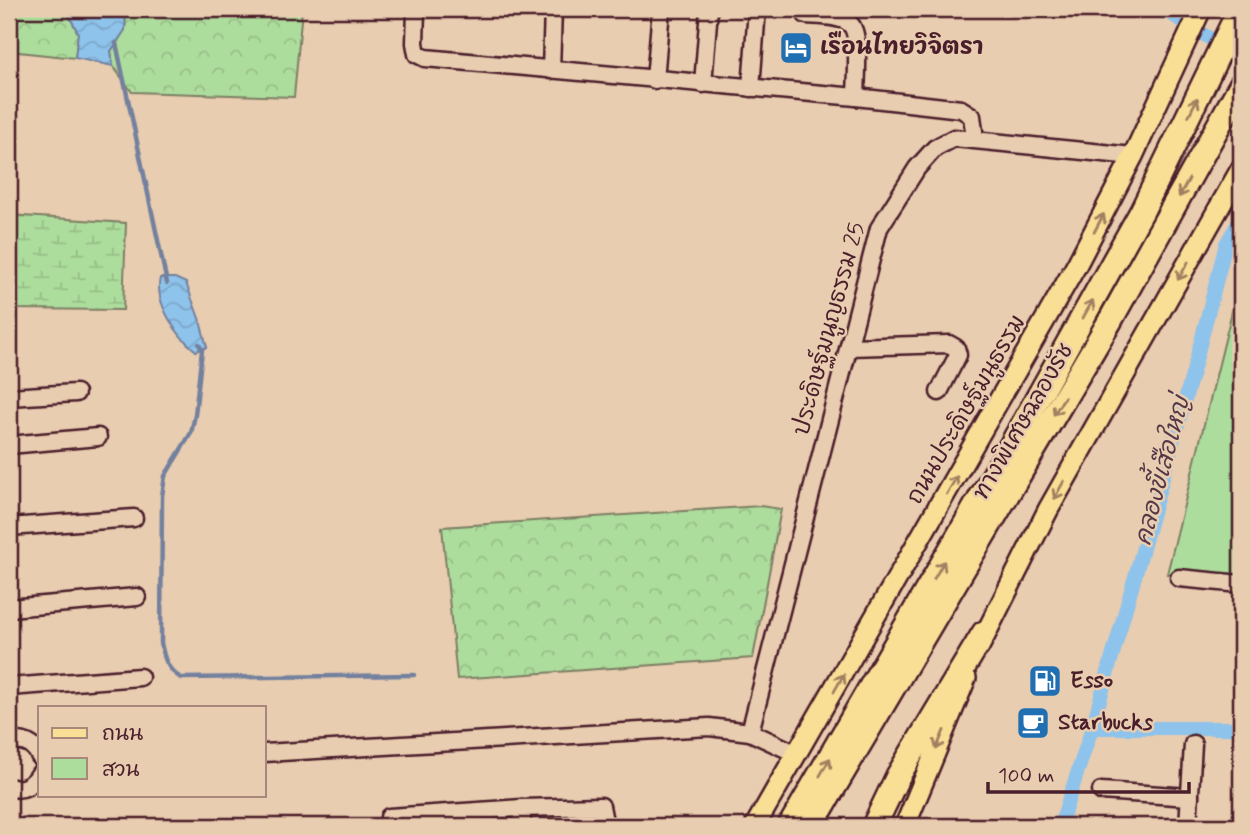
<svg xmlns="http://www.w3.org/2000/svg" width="1250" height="835" viewBox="0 0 1250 835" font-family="Mynerve,'Playpen Sans Thai',sans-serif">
	<defs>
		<pattern id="forest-crowns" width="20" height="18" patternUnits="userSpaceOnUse" patternTransform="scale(1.75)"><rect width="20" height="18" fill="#addd9d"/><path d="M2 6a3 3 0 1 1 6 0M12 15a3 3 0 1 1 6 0" fill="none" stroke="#96bd87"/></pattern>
		<pattern id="wetland-marsh" width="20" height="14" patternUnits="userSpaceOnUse" patternTransform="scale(1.75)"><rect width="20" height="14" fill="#addd9d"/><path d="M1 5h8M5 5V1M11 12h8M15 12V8" fill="none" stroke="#96bd87"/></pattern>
		<pattern id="water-waves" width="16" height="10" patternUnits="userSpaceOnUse" patternTransform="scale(1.75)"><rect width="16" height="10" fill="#8ec3eb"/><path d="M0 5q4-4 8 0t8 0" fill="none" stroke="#7ca7ca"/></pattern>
	</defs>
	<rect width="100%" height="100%" fill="#e9cdb0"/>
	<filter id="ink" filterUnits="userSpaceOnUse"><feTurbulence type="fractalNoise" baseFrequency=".0143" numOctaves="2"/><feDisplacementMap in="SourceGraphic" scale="14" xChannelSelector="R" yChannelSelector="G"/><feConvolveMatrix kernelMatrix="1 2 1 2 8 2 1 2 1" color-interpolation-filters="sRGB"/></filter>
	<g filter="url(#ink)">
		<!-- forest -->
		<g fill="url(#forest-crowns)" stroke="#7c7e64" stroke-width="2">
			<polygon points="9,9 73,9 69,15 78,33 75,58 9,51"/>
			<polygon points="126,9 302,9 294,97 132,92 113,66 111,51 125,30"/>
			<polygon points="760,506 781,509 753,658 457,679 442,527"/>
		</g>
		<!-- wetland -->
		<polygon fill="url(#wetland-marsh)" stroke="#7c7e64" stroke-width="2" points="9,215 126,223 123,310 9,309"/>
		<!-- park -->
		<polygon fill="#addd9d" stroke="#7c7e64" stroke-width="2" points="1241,275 1241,577 1167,574"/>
		<!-- water -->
		<g fill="url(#water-waves)" stroke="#73819e" stroke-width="2">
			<polygon points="73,9 126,9 125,30 111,51 113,66 75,58 78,33 69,15"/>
			<path d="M160,278H175L186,283L200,321L207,347L196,351C177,336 154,303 160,278Z"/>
		</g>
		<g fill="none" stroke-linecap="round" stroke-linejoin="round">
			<!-- stream -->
			<g stroke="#73819e" stroke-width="4.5">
				<polyline points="116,43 167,283"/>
				<path d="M199,344L202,350L195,415L191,433L165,476L162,496L161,643C164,658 167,670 181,678L414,675"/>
			</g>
			<!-- canal -->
			<g stroke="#8ec3eb" stroke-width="14">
				<polyline points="1163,9 1241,58"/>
				<polyline points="1092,728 1241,728"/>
				<polyline points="1060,826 1092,728 1194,368 1226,244 1241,218"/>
			</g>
			<defs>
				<g id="minor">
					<polyline points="416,9 415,43 417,54 425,58 856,97 961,109 972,116 975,139"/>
					<path d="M806,15C819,16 840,15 850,24C861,33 856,82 856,97"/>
					<polyline points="551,70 553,9"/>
					<polyline points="655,80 661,9"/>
					<polyline points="703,84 709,9"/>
					<polyline points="751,88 757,9"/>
					<polyline points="850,347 949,344 956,348 958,355 939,392"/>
					<polyline points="9,397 76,393"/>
					<polyline points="9,445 98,437"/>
					<polyline points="9,527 134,518"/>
					<polyline points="1179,578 1241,584"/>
					<polyline points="9,608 137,597"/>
					<polyline points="9,687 140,677"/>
					<polyline points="750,732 879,228 917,168 935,148 954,138 1133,156"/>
					<path d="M9,742C23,739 34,743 40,757"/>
					<polyline points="264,753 709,727 750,732 797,754"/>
					<path d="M9,787C23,792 33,785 40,773"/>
					<polyline points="1101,791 1190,797"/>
					<polyline points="389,817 522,808"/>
					<polyline points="522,826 522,808 601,806 605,826"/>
					<polyline points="1188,826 1193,744"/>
				</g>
				<g id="major">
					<polyline points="979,647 1048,510 1241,169"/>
					<polyline points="755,826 1076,266 1133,156 1201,9"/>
					<polyline points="905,826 966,678"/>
				</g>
				<g id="highway">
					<polyline points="790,826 1012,444 1142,211 1240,9"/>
					<polyline points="811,826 1110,321 1241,85"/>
					<polyline points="874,826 898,776 984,633"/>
				</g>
			</defs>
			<!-- minor casing -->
			<use href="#minor" stroke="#4a1f2b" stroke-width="21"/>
			<!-- major casing -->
			<use href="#major" stroke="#4a1f2b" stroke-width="24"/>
			<!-- highway casing -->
			<use href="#highway" stroke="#4a1f2b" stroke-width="28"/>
			<!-- minor -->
			<use href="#minor" stroke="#e9cdb0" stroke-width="16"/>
			<!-- major -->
			<use href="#major" stroke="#f9df96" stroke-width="19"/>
			<!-- highway -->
			<use href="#highway" stroke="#f9df96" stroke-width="23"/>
		</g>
		<!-- one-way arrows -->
		<defs><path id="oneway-shaft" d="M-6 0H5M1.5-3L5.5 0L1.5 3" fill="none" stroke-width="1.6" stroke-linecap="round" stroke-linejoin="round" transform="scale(1.75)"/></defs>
		<g stroke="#a27f60">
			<use href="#oneway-shaft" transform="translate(1193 107) rotate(-64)"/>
			<use href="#oneway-shaft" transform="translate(1184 188) rotate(119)"/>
			<use href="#oneway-shaft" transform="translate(1099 223) rotate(-62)"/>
			<use href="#oneway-shaft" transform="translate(1183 271) rotate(120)"/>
			<use href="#oneway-shaft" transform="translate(1088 309) rotate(-61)"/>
			<use href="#oneway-shaft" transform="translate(1059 406) rotate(121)"/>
			<use href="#oneway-shaft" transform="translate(952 485) rotate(-60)"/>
			<use href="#oneway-shaft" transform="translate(1059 490) rotate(119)"/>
			<use href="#oneway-shaft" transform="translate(939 570) rotate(-60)"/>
			<use href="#oneway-shaft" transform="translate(839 683) rotate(-60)"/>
			<use href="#oneway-shaft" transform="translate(940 740) rotate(113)"/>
			<use href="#oneway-shaft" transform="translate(825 767) rotate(-60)"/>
		</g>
	</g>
	<!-- icons -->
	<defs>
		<symbol id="hotel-square" viewBox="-11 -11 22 22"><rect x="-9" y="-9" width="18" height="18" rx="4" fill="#1f6fb2" stroke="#e9cdb0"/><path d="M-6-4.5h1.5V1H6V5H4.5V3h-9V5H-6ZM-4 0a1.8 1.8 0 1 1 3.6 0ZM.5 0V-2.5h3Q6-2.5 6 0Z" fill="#fff"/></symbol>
		<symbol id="fuel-square" viewBox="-11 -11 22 22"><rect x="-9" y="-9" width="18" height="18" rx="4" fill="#1f6fb2" stroke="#e9cdb0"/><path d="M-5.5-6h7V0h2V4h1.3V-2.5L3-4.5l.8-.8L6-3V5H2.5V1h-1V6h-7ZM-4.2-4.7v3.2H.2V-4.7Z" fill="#fff"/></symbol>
		<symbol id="cafe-square" viewBox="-11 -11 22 22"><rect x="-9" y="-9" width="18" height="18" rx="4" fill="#1f6fb2" stroke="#e9cdb0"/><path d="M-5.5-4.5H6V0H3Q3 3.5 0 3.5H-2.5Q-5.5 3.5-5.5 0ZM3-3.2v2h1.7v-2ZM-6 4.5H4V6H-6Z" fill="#fff"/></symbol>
	</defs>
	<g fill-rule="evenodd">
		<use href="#hotel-square" x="777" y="29" width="38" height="38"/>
		<use href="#fuel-square" x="1026" y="662" width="38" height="38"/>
		<use href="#cafe-square" x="1014" y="704" width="38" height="38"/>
	</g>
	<g text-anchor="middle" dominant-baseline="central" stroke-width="5" stroke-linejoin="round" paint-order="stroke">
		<!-- poi labels -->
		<g font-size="23" font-weight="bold" fill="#4a1f2b" stroke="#e9cdb0" text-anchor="start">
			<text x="820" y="48">เรือนไทยวิจิตรา</text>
			<text x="1070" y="681">Esso</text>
			<text x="1058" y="723">Starbucks</text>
		</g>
		<!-- street labels -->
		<g font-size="23" fill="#4a1f2b" stroke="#e9cdb0">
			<text transform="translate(830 329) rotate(-75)">ประดิษฐ์มนูญธรรม 25</text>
			<text transform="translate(967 410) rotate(-60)">ถนนประดิษฐ์มนูธรรม</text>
			<text transform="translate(1024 422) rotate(-60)">ทางพิเศษฉลองรัช</text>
		</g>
		<!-- water labels -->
		<g font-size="24" font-style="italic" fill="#543848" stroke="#e9cdb0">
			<text transform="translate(1163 471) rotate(-75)">คลองขี้เสือใหญ่</text>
		</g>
	</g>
	<!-- margin -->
	<rect width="1250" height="835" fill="none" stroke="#e9cdb0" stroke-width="35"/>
	<rect x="18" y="18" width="1215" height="800" fill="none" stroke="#4a1f2b" stroke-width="2.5" filter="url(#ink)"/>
	<!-- legend -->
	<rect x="38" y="706" width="228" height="91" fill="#e9cdb0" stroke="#a9877b" stroke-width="2"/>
	<rect x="52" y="728" width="35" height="10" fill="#f9df96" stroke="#a9877b" stroke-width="2"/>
	<text x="102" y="740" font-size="21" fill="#4a1f2b">ถนน</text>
	<rect x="52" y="758" width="35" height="21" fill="#addd9d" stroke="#a9877b" stroke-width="2"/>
	<text x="102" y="776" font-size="21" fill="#4a1f2b">สวน</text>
	<!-- scale -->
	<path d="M988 782v10h201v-10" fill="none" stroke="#4a1f2b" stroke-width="3.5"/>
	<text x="998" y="782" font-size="21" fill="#4a1f2b" stroke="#e9cdb0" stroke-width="5" paint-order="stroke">100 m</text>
</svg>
